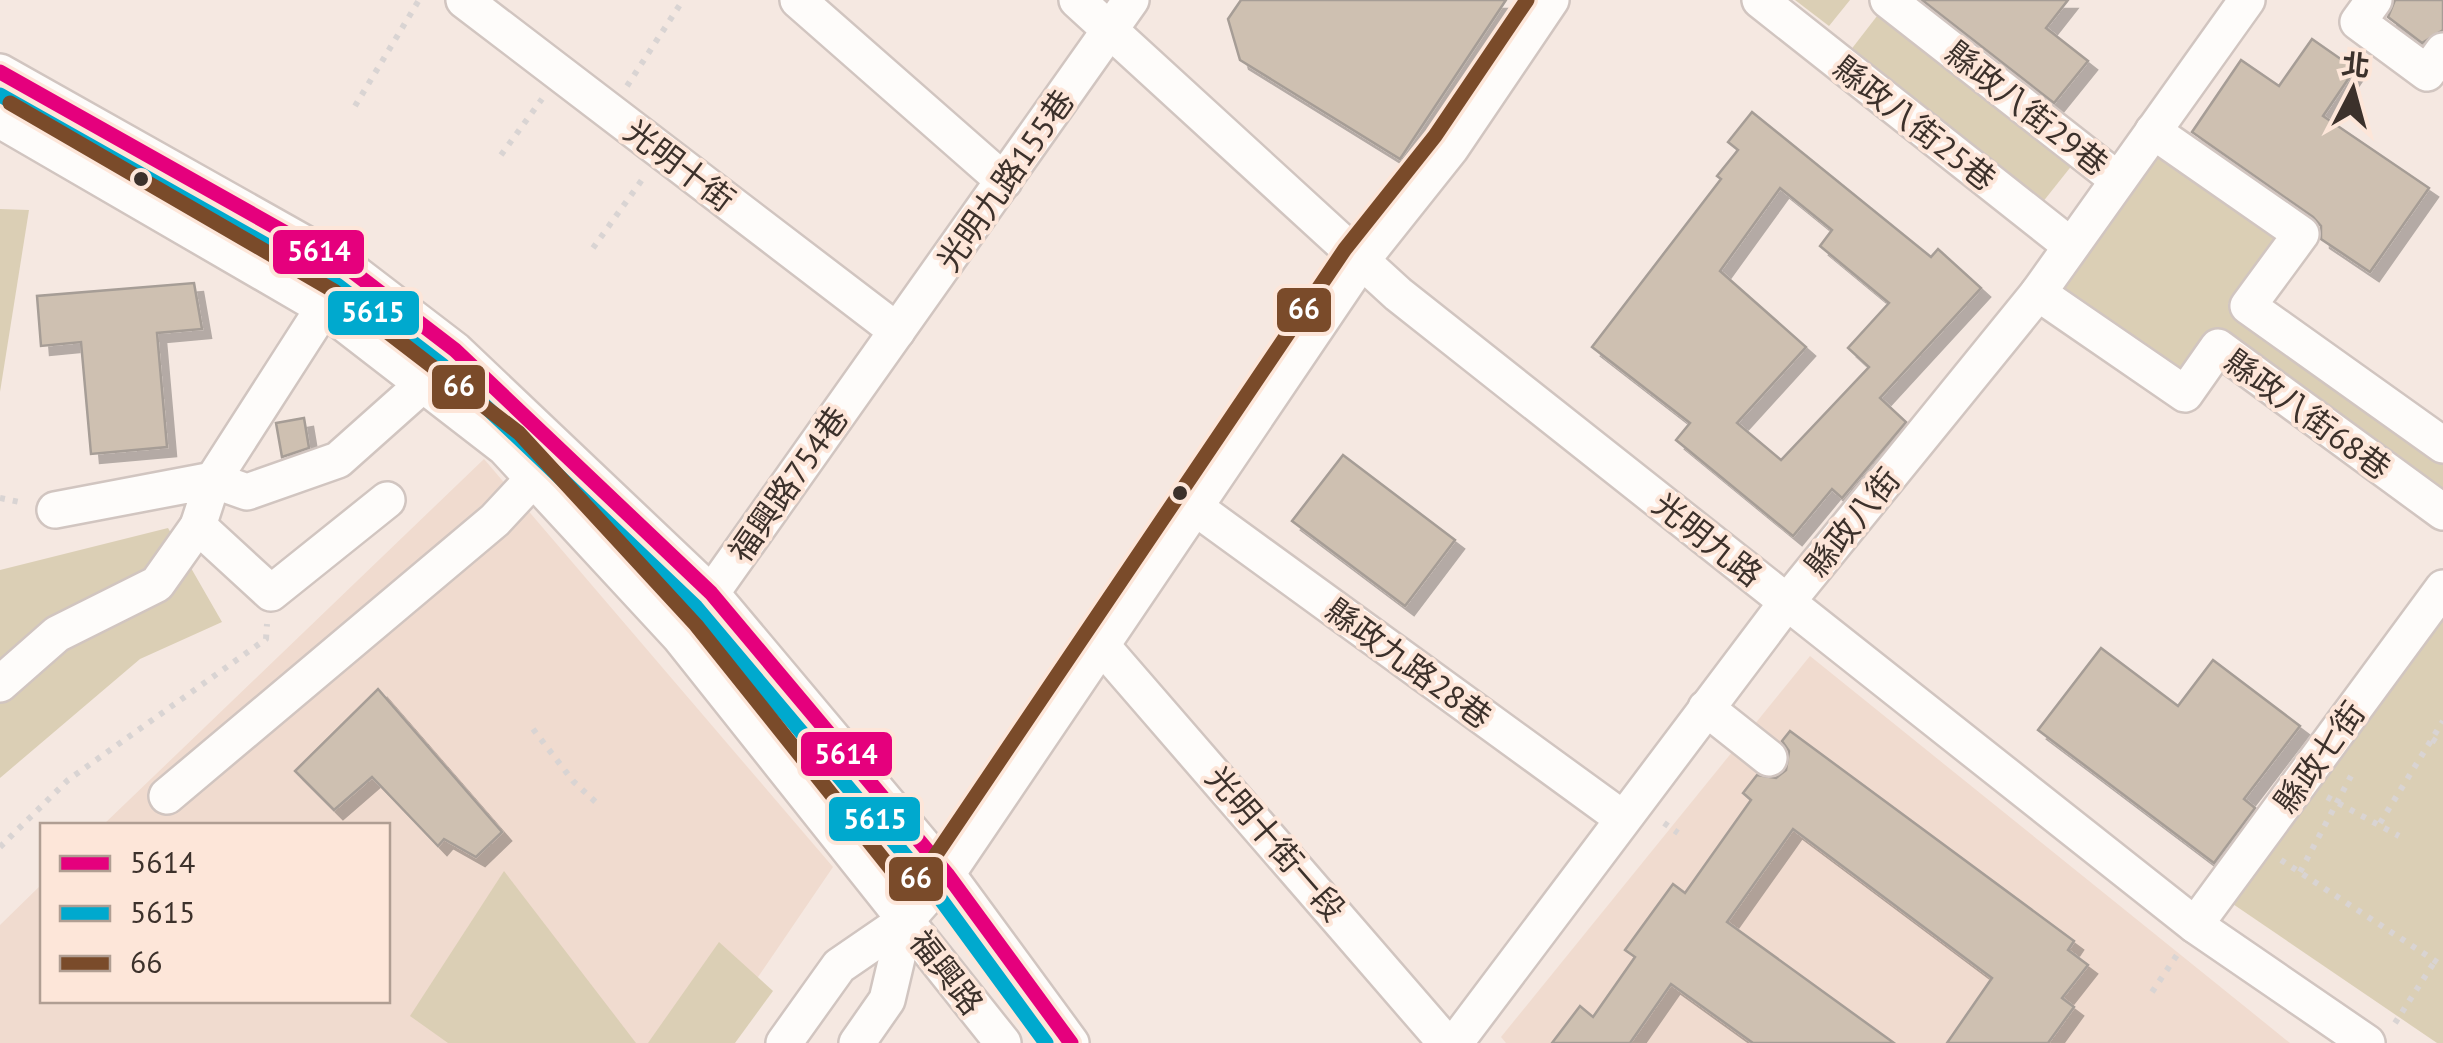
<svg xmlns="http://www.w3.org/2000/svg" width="2443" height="1043" viewBox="0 0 2443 1043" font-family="'PT Sans','Noto Sans TC',sans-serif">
	<defs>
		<filter id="shadow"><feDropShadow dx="9" dy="9" stdDeviation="0" flood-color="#0004"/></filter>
	</defs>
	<rect width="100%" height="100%" fill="#f5e8e1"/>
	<!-- built -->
	<g fill="#f0dbcf">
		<polygon points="484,459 833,867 713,1043 0,1043 0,925 42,884 42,1000 388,1000 388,826 103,825"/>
		<polygon points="1810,656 2290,1043 1506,1043 1501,1037"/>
	</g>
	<!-- green -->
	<g fill="#dbcfb5">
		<polygon points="1795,0 1850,0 1829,26"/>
		<polygon points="1884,7 2077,159 2042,203 1850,51"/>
		<polygon points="2158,149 2277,236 2228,304 2443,461 2443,501 2212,334 2182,373 2059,284"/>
		<polygon points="0,209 29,210 0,392"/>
		<polygon points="168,528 222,622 140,659 0,778 0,570"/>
		<polygon points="2443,602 2443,1043 2437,1043 2227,900"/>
		<polygon points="504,871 636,1043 448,1043 410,1016"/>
		<polygon points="719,942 773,991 735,1043 648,1043"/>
	</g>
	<!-- building -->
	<g fill="#cec0b1" stroke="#a69d96" stroke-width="2.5" fill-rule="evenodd" filter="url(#shadow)">
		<polygon points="1241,0 1506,0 1400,159 1240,60 1228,19"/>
		<polygon points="1922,0 2068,0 2046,28 2088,61 2054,103"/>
		<polygon points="2395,0 2443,0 2443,30 2422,43 2388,17"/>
		<polygon points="2312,39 2355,69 2323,116 2429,188 2370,272 2321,239 2321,226 2313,217 2192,132 2241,60 2279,86"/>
		<path d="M1752,112L1931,257L1938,249L1981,288L1880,398L1906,422L1842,498L1832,489L1793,536L1676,440L1690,423L1592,347L1721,179L1717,176L1738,150L1728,142ZM1780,188L1832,230L1820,246L1889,303L1848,348L1869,367L1781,460L1737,423L1806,347L1720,271Z"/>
		<polygon points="194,283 202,329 157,333 167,447 91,454 81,342 41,346 37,296"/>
		<polygon points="304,418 309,448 282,457 276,423"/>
		<polygon points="1343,455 1455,540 1405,606 1292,521"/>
		<polygon points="2101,648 2178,706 2213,660 2300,726 2244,799 2255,808 2214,863 2038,730"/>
		<polygon points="378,689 502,832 476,857 444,839 438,846 372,777 334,810 295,771"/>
		<polygon points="1790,731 2074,941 2068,950 2088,965 2062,998 2074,1007 2048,1043 1947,1043 1992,978 1793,829 1727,922 1894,1043 1753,1043 1671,984 1630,1043 1552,1043 1580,1006 1593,1017 1635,957 1625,950 1673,884 1685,893 1751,800 1743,793 1757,775 1776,778 1786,770 1789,751 1782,741"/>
	</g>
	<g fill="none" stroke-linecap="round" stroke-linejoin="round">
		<defs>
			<g id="minor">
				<polyline points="464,0 897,331"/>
				<polyline points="798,0 1004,181"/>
				<polyline points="1077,0 1398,294 2195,925 2367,1043"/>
				<polyline points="1760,0 2071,246"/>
				<polyline points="1888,0 2118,180"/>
				<polyline points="2374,0 2358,22 2427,73 2443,51"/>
				<polyline points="0,72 348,268 455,350 711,593 947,874 1071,1043"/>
				<polyline points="0,120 324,308 505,448 680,637 1003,1043"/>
				<polyline points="2153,131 2301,234 2248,306 2443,445"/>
				<polyline points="335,290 213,480 247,492 338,460 439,370"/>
				<polyline points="2038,293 2185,394 2218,347 2443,512"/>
				<polyline points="1196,508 1622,818"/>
				<polyline points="55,510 213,480 198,526 271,593 387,500"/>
				<polyline points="698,612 1131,0"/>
				<polyline points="1102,646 1446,1043"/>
				<polyline points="0,684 57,634 157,584 198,526"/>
				<polyline points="1706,708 1769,758"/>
				<polyline points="167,796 495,520 534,478"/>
				<polyline points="2195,925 2443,588"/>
				<polyline points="784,1043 839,966 906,920 947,874 1362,260 1451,148 1551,0"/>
				<polyline points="857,1043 887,1000 906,920"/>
				<polyline points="1455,1043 1787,602 2038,293 2247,0"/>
			</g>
		</defs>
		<!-- minor casing -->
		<use href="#minor" stroke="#d1c5c0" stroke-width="40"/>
		<!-- path -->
		<g stroke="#d9d4d3" stroke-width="6" stroke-dasharray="5 8" stroke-linecap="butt">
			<polyline points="627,86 683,0"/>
			<polyline points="355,106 419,0"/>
			<polyline points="501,155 542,99"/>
			<polyline points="593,248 644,177"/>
			<polyline points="0,498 24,503"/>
			<polyline points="533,729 573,781 601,807"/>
			<polyline points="2432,739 2443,746"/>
			<polyline points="2327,797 2399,836"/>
			<polyline points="1664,823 1678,833"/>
			<polyline points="2380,823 2443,721"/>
			<polyline points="0,847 68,780 266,639 267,624"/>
			<polyline points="2281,860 2443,966"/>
			<polyline points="2300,872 2351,776"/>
			<polyline points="2152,992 2179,952"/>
			<polyline points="2395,1023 2435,961"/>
		</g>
		<!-- minor -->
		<use href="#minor" stroke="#fefcfa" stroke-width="35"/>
		<defs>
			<polyline id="bus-1" points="0,72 348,268 455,350 711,593 947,874 1071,1043"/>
			<polyline id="bus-2" points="0,95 337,285 442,365 696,607 931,886 1046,1043"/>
			<polyline id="bus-3" points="10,103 334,291 519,433 696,625 907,889 931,862 1345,249 1435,136 1527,0"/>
		</defs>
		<!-- bus-1 casing -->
		<use href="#bus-1" stroke="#fde6d9" stroke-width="22"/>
		<!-- bus-2 casing -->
		<use href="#bus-2" stroke="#fde6d9" stroke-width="22"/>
		<!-- bus-3 casing -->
		<use href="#bus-3" stroke="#fde6d9" stroke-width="22"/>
		<!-- bus-1 -->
		<use href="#bus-1" stroke="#e5007d" stroke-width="15"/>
		<!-- bus-2 -->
		<use href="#bus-2" stroke="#00a9ce" stroke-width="15"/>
		<!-- bus-3 -->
		<use href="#bus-3" stroke="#7a4b2a" stroke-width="15"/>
	</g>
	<!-- markers -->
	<g fill="#3c312b" stroke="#fde6d9" stroke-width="4">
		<circle cx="141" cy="179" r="9"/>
		<circle cx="1180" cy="493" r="9"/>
	</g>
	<g text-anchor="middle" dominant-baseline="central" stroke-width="8" stroke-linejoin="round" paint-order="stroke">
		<!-- street labels -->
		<g font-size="32" fill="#3c312b" stroke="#fde6d9">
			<text transform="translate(2027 108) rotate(38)">縣政八街29巷</text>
			<text transform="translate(1915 123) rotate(38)">縣政八街25巷</text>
			<text transform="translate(680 165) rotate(37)">光明十街</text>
			<text transform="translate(1005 180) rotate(-55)">光明九路155巷</text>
			<text transform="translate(2308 414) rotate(36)">縣政八街68巷</text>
			<text transform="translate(788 484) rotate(-55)">福興路754巷</text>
			<text transform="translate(1852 522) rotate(-51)">縣政八街</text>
			<text transform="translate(1708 539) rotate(38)">光明九路</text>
			<text transform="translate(1409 663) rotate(36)">縣政九路28巷</text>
			<text transform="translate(2319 757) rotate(-54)">縣政七街</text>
			<text transform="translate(1276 843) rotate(49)">光明十街一段</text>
			<text transform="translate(947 972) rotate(52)">福興路</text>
		</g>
	</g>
	<g stroke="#fde6d9" stroke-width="4">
		<rect x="271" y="228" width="95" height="48" rx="10" fill="#e5007d"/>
		<rect x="1275" y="286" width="58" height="48" rx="10" fill="#7a4b2a"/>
		<rect x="326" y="289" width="95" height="48" rx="10" fill="#00a9ce"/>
		<rect x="430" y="363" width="57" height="48" rx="10" fill="#7a4b2a"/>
		<rect x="799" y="730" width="95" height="48" rx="10" fill="#e5007d"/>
		<rect x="827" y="795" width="95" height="48" rx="10" fill="#00a9ce"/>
		<rect x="887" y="855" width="58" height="48" rx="10" fill="#7a4b2a"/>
	</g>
	<g font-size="28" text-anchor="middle" font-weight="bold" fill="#fff">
		<text x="319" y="261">5614</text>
		<text x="1304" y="319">66</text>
		<text x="373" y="322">5615</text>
		<text x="459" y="396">66</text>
		<text x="846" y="764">5614</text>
		<text x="875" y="829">5615</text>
		<text x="916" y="888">66</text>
	</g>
	<!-- legend -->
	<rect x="40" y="823" width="350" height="180" fill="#fde6d9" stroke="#b09e93" stroke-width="2.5"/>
	<rect x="60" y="856" width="50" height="15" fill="#e5007d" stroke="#b09e93" stroke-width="2.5"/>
	<text x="130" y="873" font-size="30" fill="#3c312b">5614</text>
	<rect x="60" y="906" width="50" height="15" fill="#00a9ce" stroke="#b09e93" stroke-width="2.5"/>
	<text x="130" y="923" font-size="30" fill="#3c312b">5615</text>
	<rect x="60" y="956" width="50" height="15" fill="#7a4b2a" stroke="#b09e93" stroke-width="2.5"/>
	<text x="130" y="973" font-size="30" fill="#3c312b">66</text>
	<!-- north arrow -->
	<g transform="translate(2353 90) rotate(6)" stroke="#fde6d9" stroke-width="8" paint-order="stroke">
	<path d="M0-8L18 38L0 25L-18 38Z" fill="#3c312b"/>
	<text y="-15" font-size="28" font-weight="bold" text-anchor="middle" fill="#3c312b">北</text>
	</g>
</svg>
